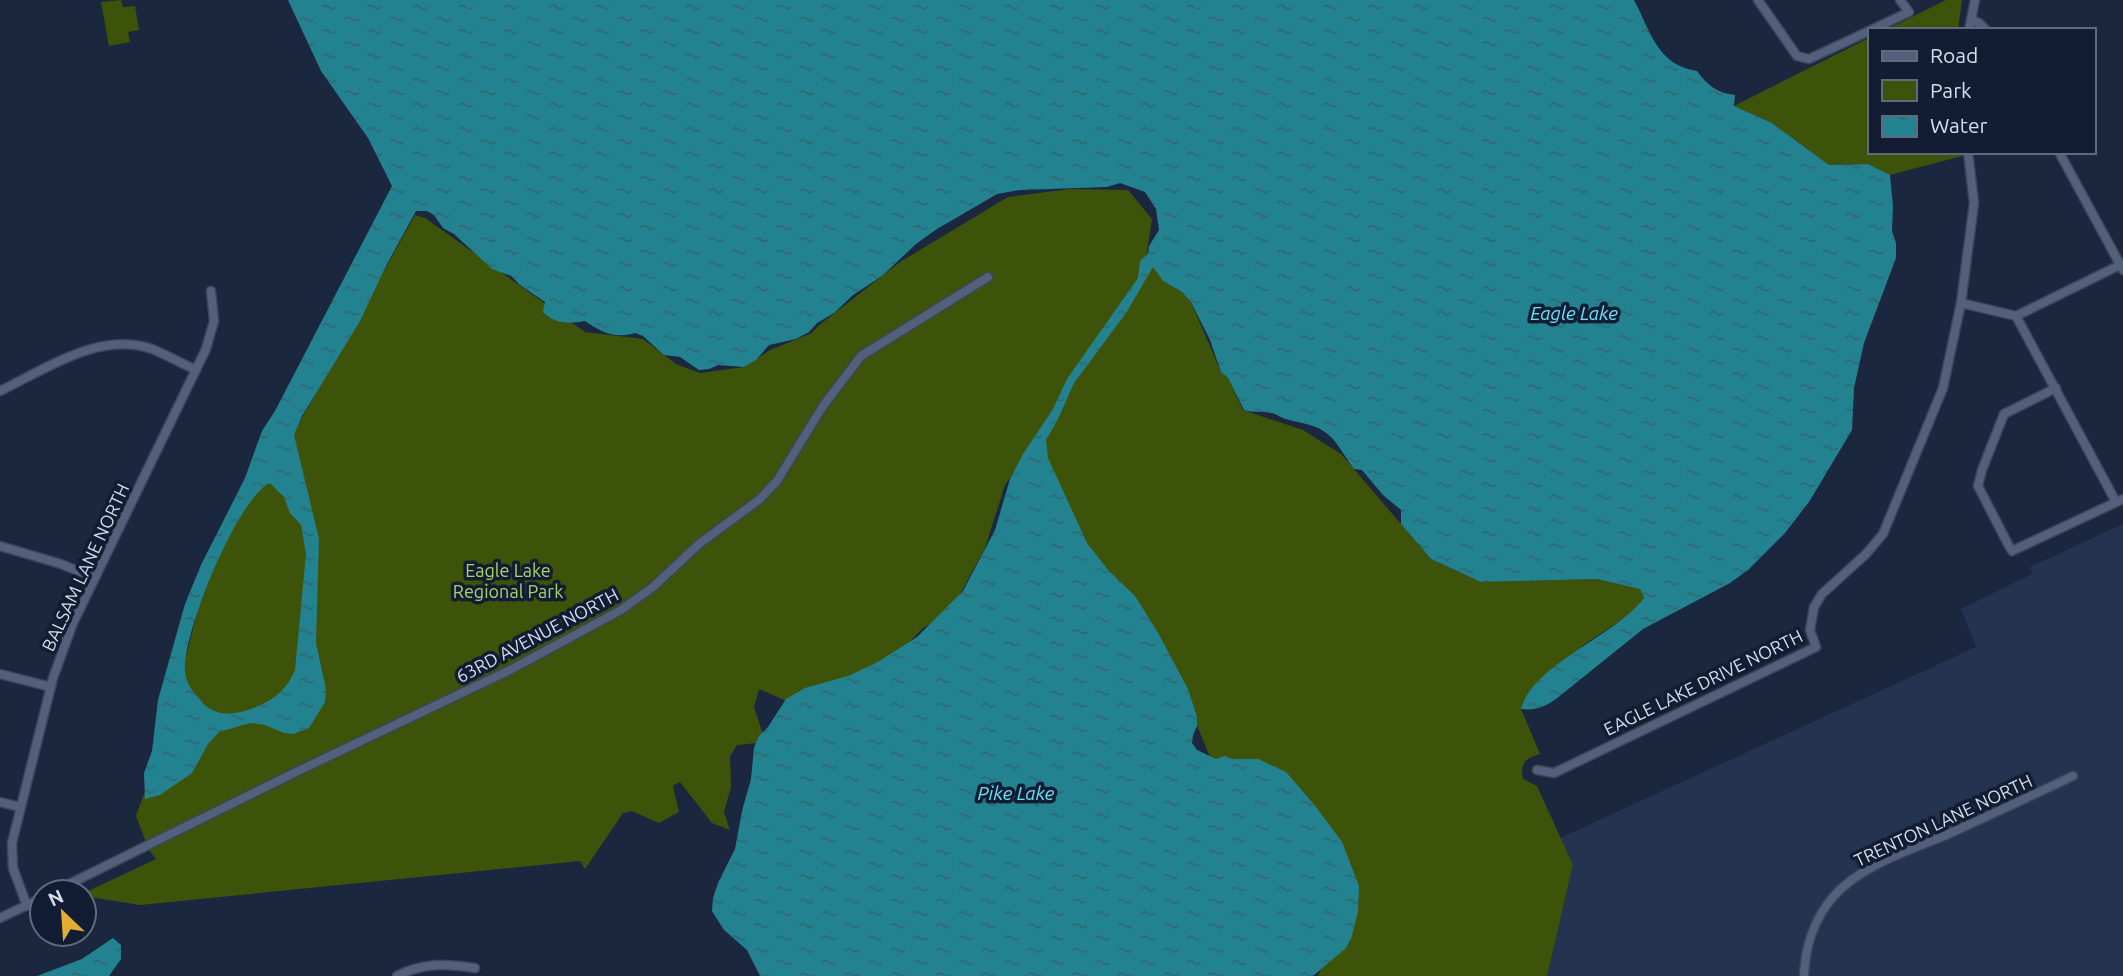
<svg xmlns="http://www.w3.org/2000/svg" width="2123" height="976" viewBox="0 0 2123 976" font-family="Ubuntu,sans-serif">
	<defs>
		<pattern id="water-ripples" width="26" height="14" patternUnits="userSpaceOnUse" patternTransform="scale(1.75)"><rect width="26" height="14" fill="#238290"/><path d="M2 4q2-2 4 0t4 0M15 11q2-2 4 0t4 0" fill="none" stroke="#2f6873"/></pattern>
	</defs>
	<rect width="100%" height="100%" fill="#1b273e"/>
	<!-- built -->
	<polygon fill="#24334f" points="2123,524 2123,976 1547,976 1573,865 1560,838 1976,647 1961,609 2032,574 2030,567"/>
	<!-- green -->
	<g fill="#3d530a">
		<polygon points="121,0 123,7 135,6 139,30 128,32 130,42 109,46 101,2"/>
		<polygon points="1946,0 1962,0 1958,30 1886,30"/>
		<polygon points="1869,38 1869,152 1961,152 1962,156 1890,175 1868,164 1829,165 1772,123 1734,106"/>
		<path d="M1070,189L1128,190L1152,219L1147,252L1163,281L1182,292L1191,302L1221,372L1228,378L1243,410L1303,430L1341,454L1431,559L1481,582L1597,579L1640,589L1644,598L1634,612L1582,646L1521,709L1540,754C1525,758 1520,763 1523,779L1537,786L1573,865L1547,976H1318L1335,936L1221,764L1209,755L1184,693L1015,470L1005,485L985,548L951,611L922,629L880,673L807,710L759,689L754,707L763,734L757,743L737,745L730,756L731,787L724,812L730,830L712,823L680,782L673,786L679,812L659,823L632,811L623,813L585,869L580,861L140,905L84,896V893L156,859L149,850L136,816L165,737L205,582L261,467L298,425L415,215L425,218L585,332L643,339L676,364L700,373L744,367L770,350L812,333L818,326L900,262L1008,197Z"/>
	</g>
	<!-- water -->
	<g fill="url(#water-ripples)" fill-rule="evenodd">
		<path d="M288,0H1634C1651,32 1657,65 1697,71C1707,85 1717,93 1735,95L1734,106L1772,123L1829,165L1868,164L1890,175L1893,207L1892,231L1896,243V258L1864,343L1854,388L1852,430L1809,502L1785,533L1748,570L1730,583L1643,629L1556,699C1544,707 1535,711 1521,709C1534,663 1615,637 1644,598L1640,589L1597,579L1481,582L1431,559L1401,524V510L1383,495L1362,470L1354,469C1346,459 1340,446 1331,437C1318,424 1303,424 1286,419C1281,418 1276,413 1271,413C1261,411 1254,413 1244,410L1228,378L1221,372L1210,340L1191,302L1182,292L1163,281L1153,267L1126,313L1074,383L1057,421L1046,440L1048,458L1087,543L1108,570L1135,596L1157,631L1188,689L1197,717V726L1193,735L1192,743L1197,750L1216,759L1225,756L1232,759H1258L1286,772L1316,807L1342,842L1359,886L1358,911L1352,936L1346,948L1313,976H760L747,950L724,930L712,911L713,898L718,883L735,849L742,811L751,779L754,748L759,736L768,727L786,699L805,688L848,676L878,662L917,637L963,591L995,530L1010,479L1023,454L1053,409L1067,379L1138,278L1140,261L1148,254L1149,246L1159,230L1156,209L1145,192L1120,183L1107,187L1020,190L997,194L937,229L916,244L882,276L853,295L834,313L817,323L809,332L796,339L769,345L756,360L744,367L718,365L709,369L699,370L680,357L664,355L643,336L635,333C615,339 601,332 585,321C569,324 555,324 543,312L545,302L520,285L511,276L492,269L454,234L443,228L434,215L427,211H416L386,266L360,321L302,416L294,435L319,539L316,643L326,689L325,702L309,728L293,734L284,733L265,725L250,723L219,732L208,744L192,773L160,795L145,799L144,773L152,751L158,700L185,604L201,565L245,478L262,431L275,411L392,186L368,138L321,71ZM270,483L284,497L290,513L301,525L306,554L295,670C286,692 271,702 248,710C232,715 215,716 203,703C194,693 186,685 185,671C182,635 237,498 270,483Z"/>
		<polygon points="113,938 121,945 121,959 109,976 37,976 82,959"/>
	</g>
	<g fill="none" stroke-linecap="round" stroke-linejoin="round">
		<defs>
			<g id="street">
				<polyline points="1758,0 1797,56 1809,59 1869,31"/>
				<polyline points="1971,20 1979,23 1986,30"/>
				<polyline points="1871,30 1909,12 1900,0"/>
				<polyline points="1969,30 1975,0"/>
				<polyline points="2059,152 2123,270"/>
				<polyline points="1961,303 2016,316 2116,502"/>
				<polyline points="2016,316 2120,265"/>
				<polyline points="2056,388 2004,414 1982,470 1978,486 2009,546 2012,551 2123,499"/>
				<path d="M0,391C46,369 99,331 152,349C167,355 181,363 196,370"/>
				<polyline points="0,546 61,564 95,578"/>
				<polyline points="0,674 51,687"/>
				<polyline points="1537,770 1554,773 1816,647 1810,630 1814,607 1822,594 1866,554 1883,534 1943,388 1961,303 1974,203 1968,152"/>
				<polyline points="0,802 20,807"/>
				<polyline points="53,892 294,773 512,669 621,610 653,587 699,544 760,499 777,481 823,406 861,356 988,277"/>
				<polyline points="27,906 13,868 12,843 53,678 73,623 206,349 214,321 211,291"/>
				<polyline points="0,918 42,898"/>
				<path d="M397,976C424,962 446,964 475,968"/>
				<path d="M1804,976C1805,948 1814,919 1833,897C1861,865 1908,851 1946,835C1988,816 2031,796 2073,776"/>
			</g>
		</defs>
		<!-- street casing -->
		<use href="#street" stroke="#3c4558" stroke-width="11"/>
		<!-- street -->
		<use href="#street" stroke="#53607b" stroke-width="8"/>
	</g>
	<g text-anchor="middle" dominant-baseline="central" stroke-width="7" stroke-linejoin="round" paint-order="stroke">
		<!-- street labels -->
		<g font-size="18" fill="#d5ddec" stroke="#121d33">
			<text transform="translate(85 567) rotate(-65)">BALSAM LANE NORTH</text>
			<text transform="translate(537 635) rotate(-28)">63RD AVENUE NORTH</text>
			<text transform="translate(1703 682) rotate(-26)">EAGLE LAKE DRIVE NORTH</text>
			<text transform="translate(1943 820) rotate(-25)">TRENTON LANE NORTH</text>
		</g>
		<!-- park labels -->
		<g font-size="18" fill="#abd26a" stroke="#121d33">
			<text x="508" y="570">Eagle Lake<tspan x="508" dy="21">Regional Park</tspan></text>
		</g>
		<!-- water labels -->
		<g font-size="19" font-style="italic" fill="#69e2f5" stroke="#121d33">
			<text x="1574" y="313">Eagle Lake</text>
			<text x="1016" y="793">Pike Lake</text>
		</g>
	</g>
	<!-- legend -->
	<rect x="1868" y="28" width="228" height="126" fill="#121d33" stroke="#606a7d" stroke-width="2"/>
	<rect x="1882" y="51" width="35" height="10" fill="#53607b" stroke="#606a7d" stroke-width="2"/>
	<text x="1930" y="63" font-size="21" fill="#d5ddec">Road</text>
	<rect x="1882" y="80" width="35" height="21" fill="#3d530a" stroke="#606a7d" stroke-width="2"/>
	<text x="1930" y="98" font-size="21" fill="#d5ddec">Park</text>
	<rect x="1882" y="116" width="35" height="21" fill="url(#water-ripples)" stroke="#606a7d" stroke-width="2"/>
	<text x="1930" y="133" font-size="21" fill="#d5ddec">Water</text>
	<!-- north arrow -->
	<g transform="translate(63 913) rotate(335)"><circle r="33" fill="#121d33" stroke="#606a7d" stroke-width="2"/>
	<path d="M0-5L12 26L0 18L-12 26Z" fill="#e2af34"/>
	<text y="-10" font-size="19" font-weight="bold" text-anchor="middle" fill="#d5ddec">N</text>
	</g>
</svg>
